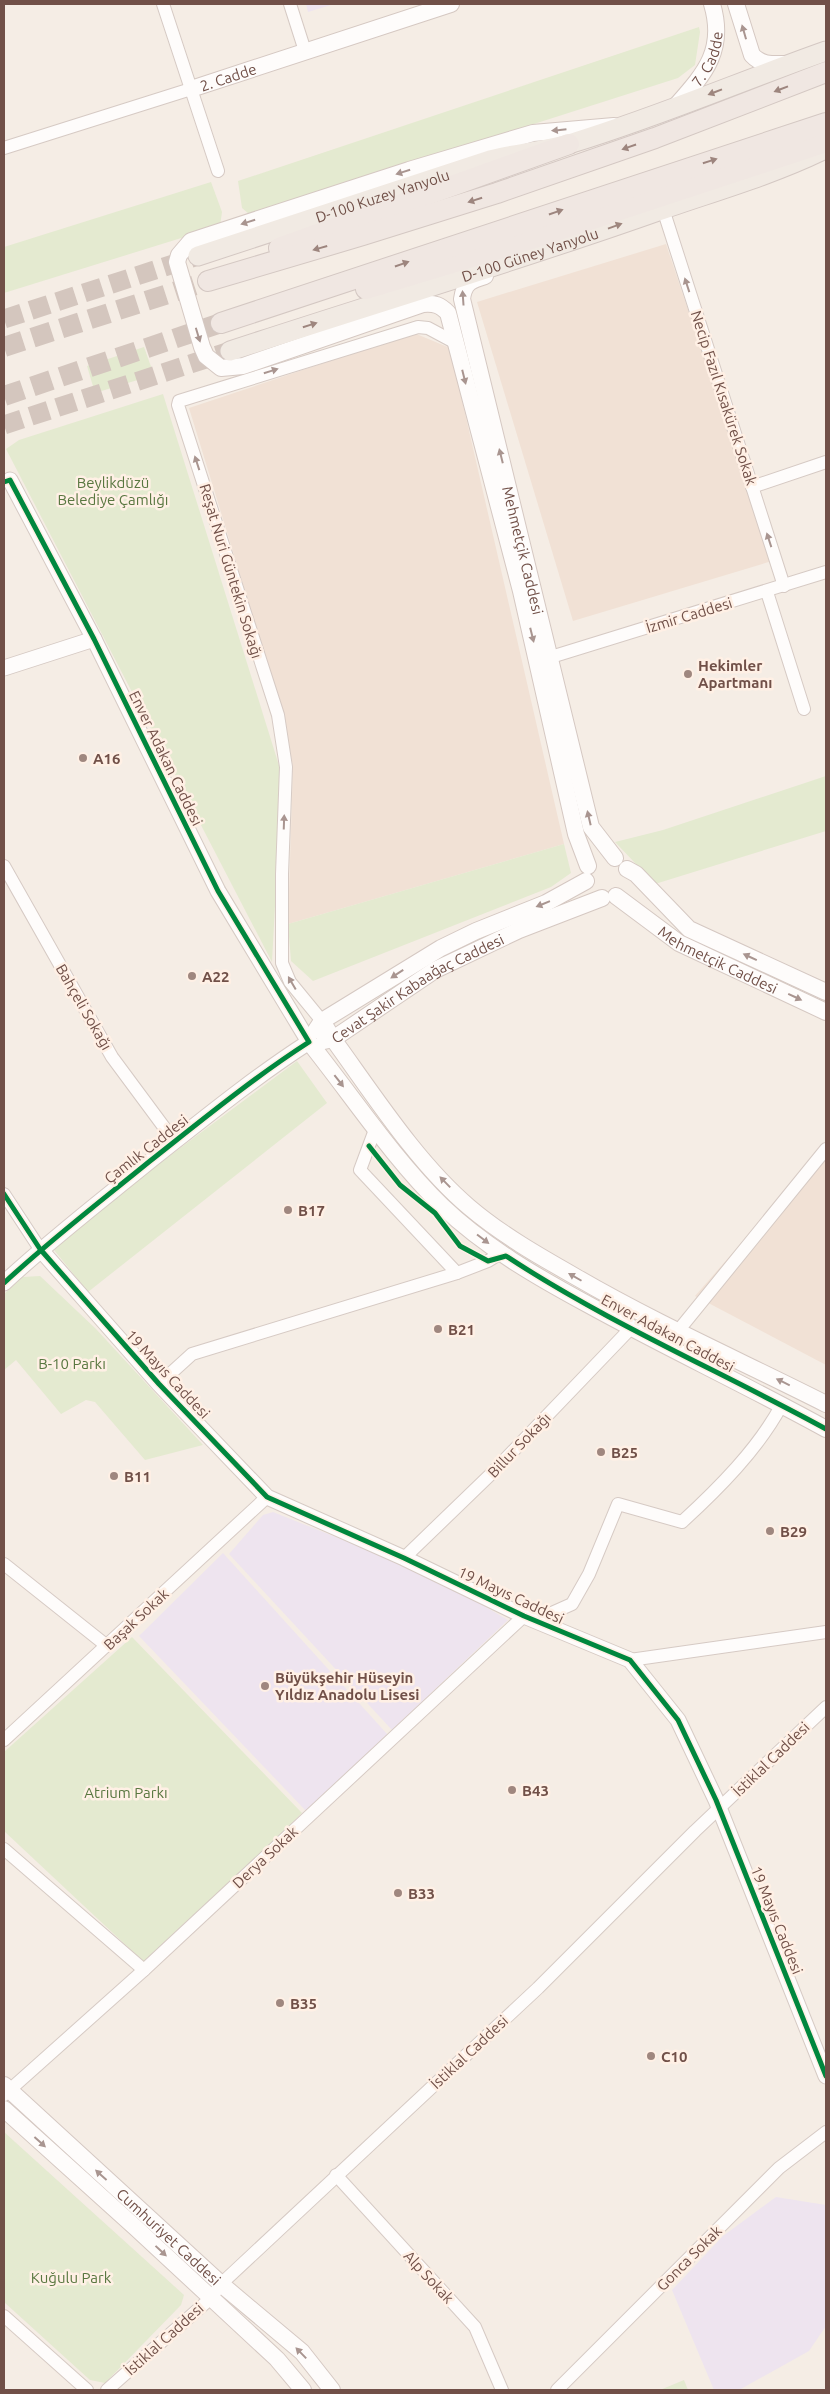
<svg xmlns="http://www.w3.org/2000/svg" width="830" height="2394" viewBox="0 0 830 2394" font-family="Ubuntu,sans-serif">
	<rect width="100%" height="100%" fill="#f5ede5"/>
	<!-- residential -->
	<g fill="#f1e1d5">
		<polygon points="666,244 772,561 573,621 477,302"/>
		<polygon points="414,333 450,348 564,844 288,924 293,766 283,715 189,408"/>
		<polygon points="826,1146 826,1365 695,1296"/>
	</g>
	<!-- education -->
	<g fill="#eee4ef">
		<polygon points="306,4 334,4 308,12"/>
		<polygon points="273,1512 431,1575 508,1620 392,1730 229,1554 263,1515"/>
		<polygon points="223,1553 388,1735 307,1812 139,1636"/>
		<polygon points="776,2197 826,2205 826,2326 809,2351 739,2390 714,2390 672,2290 723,2236"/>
	</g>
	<!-- green -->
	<g fill="#e4ead0">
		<polygon points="699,27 700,32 695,65 678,78 268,209 249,214 242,208 238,181"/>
		<polygon points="211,182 222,212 220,226 4,293 4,247"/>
		<polygon points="144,347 154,375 95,393 87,366"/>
		<polygon points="163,394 282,775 272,962 6,449 19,440"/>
		<polygon points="826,776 826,831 655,884 615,842 663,830"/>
		<polygon points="564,844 571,873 551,887 313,981 291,961 288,924"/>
		<polygon points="297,1061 327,1103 88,1292 50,1245"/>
		<polygon points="40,1276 96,1329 203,1445 145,1460 95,1402 86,1400 61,1414 16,1360 4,1370 4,1294 23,1277"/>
		<polygon points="132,1637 302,1813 147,1965 4,1831 4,1752"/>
		<polygon points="4,2132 184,2295 181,2305 105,2383 90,2380 4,2302"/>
		<polygon points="684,2380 688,2390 660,2390"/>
	</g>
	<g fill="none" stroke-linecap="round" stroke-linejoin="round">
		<!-- primary-tunnel -->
		<g stroke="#d4c6be" stroke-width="19" stroke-dasharray="19 9" stroke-linecap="butt">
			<polyline points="4,319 198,256"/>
			<polyline points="4,425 230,351"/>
		</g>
		<!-- trunk-tunnel -->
		<g stroke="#d4c6be" stroke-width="20" stroke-dasharray="20 10" stroke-linecap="butt">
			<polyline points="4,347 208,281"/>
			<polyline points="4,396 221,323"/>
		</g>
		<defs>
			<g id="minor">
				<polyline points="163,4 218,171"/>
				<polyline points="290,4 305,51"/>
				<polyline points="4,148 191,89"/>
				<polyline points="663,209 784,586"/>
				<polyline points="752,487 826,462"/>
				<polyline points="767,592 804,709"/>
				<polyline points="551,657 826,572"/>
				<polyline points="4,866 112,1057 175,1142"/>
				<polyline points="322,1021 290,982 282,963 282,874 286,767 278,715 178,405 179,401 418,327 428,328 456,343"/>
				<polyline points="376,1127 360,1170 457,1273"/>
				<polyline points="4,1194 40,1249"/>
				<polyline points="678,1331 826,1149"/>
				<polyline points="159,1384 192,1354 457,1273 488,1261 501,1253"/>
				<polyline points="404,1558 492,1473 631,1328"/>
				<polyline points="4,1564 107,1646"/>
				<path d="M534,1621L572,1604L589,1574L618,1504L682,1522C718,1489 758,1449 781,1406"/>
				<polyline points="630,1660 826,1632"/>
				<polyline points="4,1740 267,1497"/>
				<polyline points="4,1849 144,1970"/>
				<polyline points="4,2095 144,1970 524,1616"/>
				<polyline points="336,2175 475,2327 502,2390"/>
				<polyline points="4,2316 87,2390"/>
				<polyline points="107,2390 211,2298 221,2284 538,1988 695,1831 826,1707"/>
				<polyline points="557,2390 779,2168 826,2132"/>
			</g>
			<g id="tertiary">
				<polyline points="4,668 94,639"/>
				<polyline points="40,1249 159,1384 267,1497 404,1558 524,1616 630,1660 678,1720 716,1800 826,2076"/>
				<path d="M4,1283C50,1240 101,1201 150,1161C202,1120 253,1078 309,1042L218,891L94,639L10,480"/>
			</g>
			<g id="secondary">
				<path d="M736,4L752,55C762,66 774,64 787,64"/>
				<path id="s1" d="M191,89L451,4"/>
				<path id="s2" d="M675,107C704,74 726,51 712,4"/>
				<path id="s3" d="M485,276C471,280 464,283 462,299L591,827L615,858"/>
				<path d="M588,866L576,834L521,591L448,313C440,305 435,303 423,304L243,366L221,368L206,356L202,347L177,262L179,255L191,241L409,170L533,133L614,126"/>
				<polyline points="627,869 636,874 689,929 826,992"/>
				<path id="s4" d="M616,896L679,943L826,1012"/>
				<path d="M322,1021L333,1039C373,1094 417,1163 469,1207C502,1235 539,1256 576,1277C657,1324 743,1362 826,1404"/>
				<polyline points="316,1030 322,1021 441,948 476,931 546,903 586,881"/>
				<path id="s5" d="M324,1041L333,1039L435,970L519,930L602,898"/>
				<path d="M309,1042C353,1097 392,1157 442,1206C485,1247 537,1277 589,1305C667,1348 748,1386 826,1429"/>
				<path id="s6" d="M4,2085L221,2284L302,2352L332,2390"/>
				<polyline points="4,2109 136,2228 277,2359 303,2390"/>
			</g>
			<g id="primary">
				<path id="s7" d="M198,256L490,160C517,153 545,151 572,143C658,117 741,81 826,51"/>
				<path id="s8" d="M230,351C373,304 517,261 658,211C712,192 769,176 821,151"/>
			</g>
			<g id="trunk">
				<polyline points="279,248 569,144"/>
				<polyline points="208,281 363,235 497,193 655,138 826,72"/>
				<polyline points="366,289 538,237 826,142"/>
				<polyline points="221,323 826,123"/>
			</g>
		</defs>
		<!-- minor casing -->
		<use href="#minor" stroke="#d6cac4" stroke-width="14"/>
		<!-- tertiary casing -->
		<use href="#tertiary" stroke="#d6cac4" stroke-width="17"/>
		<!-- secondary casing -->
		<use href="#secondary" stroke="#d5c8c2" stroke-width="18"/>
		<!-- primary casing -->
		<use href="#primary" stroke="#d4c8c3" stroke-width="21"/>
		<!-- trunk casing -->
		<use href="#trunk" stroke="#d4c8c3" stroke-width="22"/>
		<!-- minor -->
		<use href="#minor" stroke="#fefcfb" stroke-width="12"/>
		<!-- tertiary -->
		<use href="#tertiary" stroke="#fefcfb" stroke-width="15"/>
		<!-- secondary -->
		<use href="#secondary" stroke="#fefcfb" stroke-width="16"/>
		<!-- primary -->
		<use href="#primary" stroke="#f1eae3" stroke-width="19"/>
		<!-- trunk -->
		<use href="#trunk" stroke="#f0e7e2" stroke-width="20"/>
		<defs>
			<g id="cycleway">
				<path d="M4,482L10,480L94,639L218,891L309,1042C253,1078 202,1120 150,1161C101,1201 50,1240 4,1283"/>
				<path d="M369,1146L400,1185L435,1213L460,1246L488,1261L506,1256C608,1323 720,1371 826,1429"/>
				<polyline points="4,1194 40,1249 159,1384 267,1497 404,1558 524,1616 630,1660 678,1720 716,1800 826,2076"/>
			</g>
		</defs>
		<!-- cycleway casing -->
		<use href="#cycleway" stroke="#fff0e5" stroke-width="8"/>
		<!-- cycleway -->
		<use href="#cycleway" stroke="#00873e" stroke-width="5"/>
	</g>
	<!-- one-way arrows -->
	<defs><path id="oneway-solid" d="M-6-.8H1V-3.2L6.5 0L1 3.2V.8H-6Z" transform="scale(1.25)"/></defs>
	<g fill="#a99590">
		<use href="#oneway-solid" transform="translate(744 32) rotate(-106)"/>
		<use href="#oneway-solid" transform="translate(559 130) rotate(174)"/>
		<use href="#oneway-solid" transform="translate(403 172) rotate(162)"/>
		<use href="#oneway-solid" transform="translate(248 222) rotate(163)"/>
		<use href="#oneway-solid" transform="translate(687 285) rotate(-108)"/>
		<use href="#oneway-solid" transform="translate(463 298) rotate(-94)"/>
		<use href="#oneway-solid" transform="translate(198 335) rotate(73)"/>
		<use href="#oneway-solid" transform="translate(271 371) rotate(-17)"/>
		<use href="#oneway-solid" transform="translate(464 377) rotate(76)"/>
		<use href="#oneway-solid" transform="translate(501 456) rotate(-104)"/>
		<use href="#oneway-solid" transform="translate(197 463) rotate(-108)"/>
		<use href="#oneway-solid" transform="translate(769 540) rotate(-108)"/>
		<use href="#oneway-solid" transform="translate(532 635) rotate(76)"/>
		<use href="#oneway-solid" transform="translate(589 818) rotate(-103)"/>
		<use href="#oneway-solid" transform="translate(284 822) rotate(-88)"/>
		<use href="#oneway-solid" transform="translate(543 904) rotate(158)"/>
		<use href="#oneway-solid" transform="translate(750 957) rotate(-155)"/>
		<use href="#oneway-solid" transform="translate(397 974) rotate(147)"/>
		<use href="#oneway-solid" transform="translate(292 983) rotate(-120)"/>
		<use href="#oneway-solid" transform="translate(795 997) rotate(25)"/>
		<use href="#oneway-solid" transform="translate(339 1081) rotate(52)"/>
		<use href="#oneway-solid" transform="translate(445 1182) rotate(-134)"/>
		<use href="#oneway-solid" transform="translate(483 1239) rotate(37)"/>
		<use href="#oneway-solid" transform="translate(575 1277) rotate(-150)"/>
		<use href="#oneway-solid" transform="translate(783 1382) rotate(-154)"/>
		<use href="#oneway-solid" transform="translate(40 2142) rotate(42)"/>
		<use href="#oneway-solid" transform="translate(101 2175) rotate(-138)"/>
		<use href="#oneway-solid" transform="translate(161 2251) rotate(43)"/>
		<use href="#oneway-solid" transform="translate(301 2353) rotate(-134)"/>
	</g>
	<g fill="#9d857e">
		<use href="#oneway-solid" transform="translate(781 89) rotate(159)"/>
		<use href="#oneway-solid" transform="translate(629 147) rotate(161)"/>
		<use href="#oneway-solid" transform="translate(710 161) rotate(-18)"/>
		<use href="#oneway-solid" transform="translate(475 200) rotate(162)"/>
		<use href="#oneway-solid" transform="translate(556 212) rotate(-19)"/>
		<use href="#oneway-solid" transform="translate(320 248) rotate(164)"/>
		<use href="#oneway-solid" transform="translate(402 264) rotate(-19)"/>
	</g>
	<g fill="#9e867e">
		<use href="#oneway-solid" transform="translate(715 92) rotate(159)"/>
		<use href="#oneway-solid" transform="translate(615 226) rotate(-20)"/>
		<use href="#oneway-solid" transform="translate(310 325) rotate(-18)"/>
	</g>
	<!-- markers -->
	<g fill="#9f877f" stroke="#fff0e5" stroke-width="2">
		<circle cx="688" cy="674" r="5"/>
		<circle cx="83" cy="758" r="5"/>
		<circle cx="192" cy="976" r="5"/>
		<circle cx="288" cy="1210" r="5"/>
		<circle cx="438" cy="1329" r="5"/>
		<circle cx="601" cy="1452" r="5"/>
		<circle cx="114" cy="1476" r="5"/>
		<circle cx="770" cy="1531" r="5"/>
		<circle cx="265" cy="1686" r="5"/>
		<circle cx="512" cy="1790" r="5"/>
		<circle cx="398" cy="1893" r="5"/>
		<circle cx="280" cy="2003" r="5"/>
		<circle cx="651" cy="2056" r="5"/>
	</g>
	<g text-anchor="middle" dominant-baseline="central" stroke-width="5" stroke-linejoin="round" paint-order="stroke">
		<!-- street labels -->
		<g font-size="15" fill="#715048" stroke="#fff0e5">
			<text stroke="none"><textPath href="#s2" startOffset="59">7. Cadde</textPath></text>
			<text stroke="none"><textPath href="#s1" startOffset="39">2. Cadde</textPath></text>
			<text stroke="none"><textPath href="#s7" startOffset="194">D-100 Kuzey Yanyolu</textPath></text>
			<text stroke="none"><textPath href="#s8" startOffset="315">D-100 Güney Yanyolu</textPath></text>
			<text transform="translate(724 398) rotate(72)">Necip Fazıl Kısakürek Sokak</text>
			<text stroke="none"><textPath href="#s3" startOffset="294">Mehmetçik Caddesi</textPath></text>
			<text transform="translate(231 571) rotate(73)">Reşat Nuri Güntekin Sokağı</text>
			<text transform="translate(689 615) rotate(-17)">İzmir Caddesi</text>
			<text transform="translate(166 758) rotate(64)">Enver Adakan Caddesi</text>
			<text stroke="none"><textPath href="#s4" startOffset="121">Mehmetçik Caddesi</textPath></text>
			<text stroke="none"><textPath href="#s5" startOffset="108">Cevat Şakir Kabaağaç Caddesi</textPath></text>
			<text transform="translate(84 1007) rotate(60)">Bahçeli Sokağı</text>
			<text transform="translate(146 1149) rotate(-38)">Çamlık Caddesi</text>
			<text transform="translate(668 1333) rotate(28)">Enver Adakan Caddesi</text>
			<text transform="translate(168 1374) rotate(47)">19 Mayıs Caddesi</text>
			<text transform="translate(519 1445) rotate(-46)">Billur Sokağı</text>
			<text transform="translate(511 1595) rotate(25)">19 Mayıs Caddesi</text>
			<text transform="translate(136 1619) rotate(-43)">Başak Sokak</text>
			<text transform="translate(771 1759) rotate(-44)">İstiklal Caddesi</text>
			<text transform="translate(265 1857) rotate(-43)">Derya Sokak</text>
			<text transform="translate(777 1920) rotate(68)">19 Mayıs Caddesi</text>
			<text transform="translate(469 2052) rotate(-43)">İstiklal Caddesi</text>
			<text stroke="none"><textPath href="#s6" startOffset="224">Cumhuriyet Caddesi</textPath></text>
			<text transform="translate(689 2258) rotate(-45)">Gonca Sokak</text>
			<text transform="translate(429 2277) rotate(47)">Alp Sokak</text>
			<text transform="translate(164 2339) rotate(-42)">İstiklal Caddesi</text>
		</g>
		<!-- park labels -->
		<g font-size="15" fill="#597740" stroke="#fff0e5">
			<text x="113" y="482">Beylikdüzü<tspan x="113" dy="17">Belediye Çamlığı</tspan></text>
			<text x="72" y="1363">B-10 Parkı</text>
			<text x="126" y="1792">Atrium Parkı</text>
			<text x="71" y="2277">Kuğulu Park</text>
		</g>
		<!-- poi labels -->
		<g font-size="15" font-weight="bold" fill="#715048" stroke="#fff0e5" text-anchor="start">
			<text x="698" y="665">Hekimler<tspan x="698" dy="17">Apartmanı</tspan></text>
			<text x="93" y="758">A16</text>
			<text x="202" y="976">A22</text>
			<text x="298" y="1210">B17</text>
			<text x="448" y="1329">B21</text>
			<text x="611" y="1452">B25</text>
			<text x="124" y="1476">B11</text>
			<text x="780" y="1531">B29</text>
			<text x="275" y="1677">Büyükşehir Hüseyin<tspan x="275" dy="17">Yıldız Anadolu Lisesi</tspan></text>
			<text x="522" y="1790">B43</text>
			<text x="408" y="1893">B33</text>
			<text x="290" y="2003">B35</text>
			<text x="661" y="2056">C10</text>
		</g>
	</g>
	<!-- border -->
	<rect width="830" height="2394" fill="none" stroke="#715048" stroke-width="10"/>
</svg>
